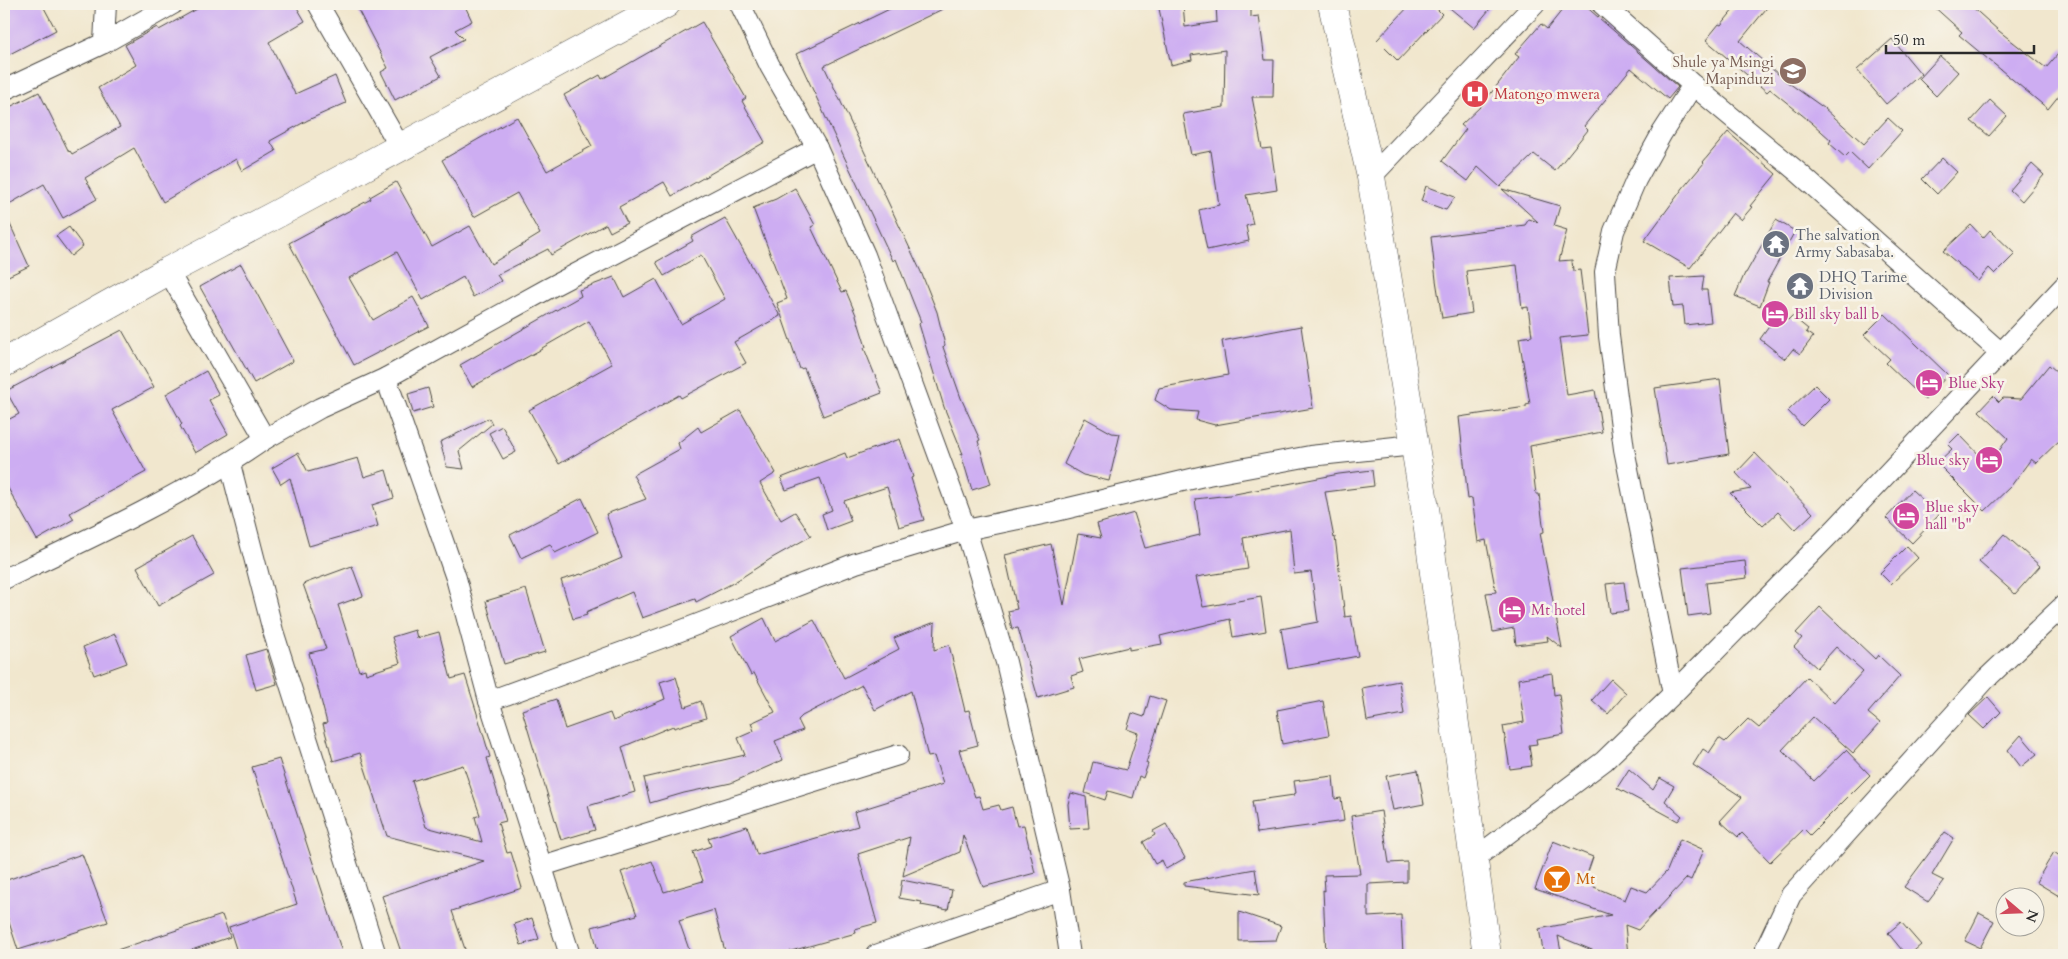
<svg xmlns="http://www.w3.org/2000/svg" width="2068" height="959" viewBox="0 0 2068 959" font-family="Cardo,serif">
	<rect width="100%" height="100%" fill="#f7f3e8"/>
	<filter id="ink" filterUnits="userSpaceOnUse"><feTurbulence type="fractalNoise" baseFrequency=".02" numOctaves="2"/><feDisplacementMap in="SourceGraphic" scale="10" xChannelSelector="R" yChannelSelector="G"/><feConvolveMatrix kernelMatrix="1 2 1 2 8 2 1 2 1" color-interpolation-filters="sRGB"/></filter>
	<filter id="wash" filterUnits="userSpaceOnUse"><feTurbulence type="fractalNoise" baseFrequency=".0096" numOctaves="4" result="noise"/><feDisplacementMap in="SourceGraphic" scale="20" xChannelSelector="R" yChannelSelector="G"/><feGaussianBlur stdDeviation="1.12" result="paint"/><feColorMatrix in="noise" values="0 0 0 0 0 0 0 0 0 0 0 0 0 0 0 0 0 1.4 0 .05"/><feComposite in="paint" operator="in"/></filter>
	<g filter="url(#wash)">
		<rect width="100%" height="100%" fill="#f1e7ce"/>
		<g id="blocks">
			<!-- building -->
			<g fill="#cdadf2" fill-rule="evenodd">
				<polygon points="4,4 42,4 56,30 4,57"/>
				<polygon points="206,4 295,4 305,21 269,42 295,94 335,76 346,103 308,120 270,141 276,151 242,171 236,159 163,202 134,148 85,178 97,199 63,218 44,184 4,207 4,110 39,92 69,152 70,151 72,154 120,127 98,88 136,65 125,45 157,27 159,30"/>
				<polygon points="355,4 464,4 472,21 455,30 464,39 430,57 441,76 395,100 381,72 388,68"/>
				<polygon points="900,4 953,4 824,66 921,272 937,312 945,345 943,347 961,398 980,440 978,441 991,484 972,490 961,454 963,454 944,407 919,324 921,322 896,259 893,261 796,54"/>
				<polygon points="1158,4 1183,4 1185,27 1217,22 1216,4 1251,4 1251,17 1259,16 1265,60 1274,60 1273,97 1252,97 1262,149 1271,148 1277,190 1246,195 1253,224 1246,226 1249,241 1207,250 1199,210 1219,205 1211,151 1191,155 1183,114 1224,107 1225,50 1191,55 1192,60 1171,65"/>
				<polygon points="1411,4 1432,4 1442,14 1398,61 1377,40"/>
				<polygon points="1445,4 1494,4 1474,28"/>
				<polygon points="1567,4 1583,4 1678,87 1668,99 1631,68 1584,126 1588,130 1555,171 1534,154 1500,187 1478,167 1468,181 1442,161 1466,129 1461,125 1481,106 1519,57 1515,54 1541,24 1547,29"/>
				<polygon points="1738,4 1770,4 1740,41 1786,81 1824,108 1864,144 1888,118 1902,131 1868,169 1850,152 1845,157 1829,143 1831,140 1812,123 1770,89 1767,92 1706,40 1719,24 1721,25"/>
				<polygon points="1931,4 1969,4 1999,31 2046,68 2064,47 2064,89 2048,109 1959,35 1962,32"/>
				<polygon points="702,22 746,98 742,101 765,142 672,196 664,182 619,207 627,223 610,232 606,224 551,255 548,249 497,275 501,281 473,297 463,277 423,300 397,252 349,278 373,320 413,297 429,326 354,365 289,243 371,199 370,197 396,182 432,247 470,226 491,264 540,234 517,193 474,217 442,160 517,117 547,171 592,146 564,95 600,75 602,79"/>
				<polygon points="1892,39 1921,74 1886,104 1857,70"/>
				<polygon points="1940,56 1958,72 1936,96 1919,79"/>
				<polygon points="1990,100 2007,116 1989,136 1971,121"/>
				<polygon points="1728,132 1776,174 1750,206 1752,207 1741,220 1733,213 1690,268 1644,241 1683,188 1704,163 1703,162"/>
				<polygon points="1942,158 1957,172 1937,194 1922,179"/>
				<polygon points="2032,164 2044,175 2022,201 2010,190"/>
				<polygon points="1426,186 1455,197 1446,210 1421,201"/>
				<polygon points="795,188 815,225 811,227 842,292 846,291 856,315 866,347 864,348 882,393 823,416 804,368 800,369 777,303 787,299 753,208 776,199"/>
				<polygon points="1502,189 1560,206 1554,226 1567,230 1559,261 1572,260 1573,271 1580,270 1588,335 1559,338 1567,395 1595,390 1602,432 1530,446 1536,494 1539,494 1544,532 1540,533 1562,648 1547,636 1548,641 1516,645 1514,628 1493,632 1486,593 1496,592 1486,540 1478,542 1472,498 1468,499 1459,417 1526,407 1526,405 1530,404 1519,338 1532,336 1528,307 1522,308 1517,265 1466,271 1472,313 1442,318 1436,280 1431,237 1525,225 1529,219 1538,222"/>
				<polygon points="4,211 29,266 4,278"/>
				<polygon points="725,218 780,316 734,342 746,363 681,398 679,395 559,464 529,410 612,364 589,321 542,348 542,349 472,387 460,365 581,296 579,290 614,277 624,297 656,279 681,324 725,299 701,255 664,276 656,262 693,241 691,237"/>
				<polygon points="1776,220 1795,231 1767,282 1769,282 1760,306 1735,296 1745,273 1746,273"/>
				<polygon points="1971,225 1983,238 1990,230 2015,254 1995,274 1989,268 1978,281 1943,251"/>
				<polygon points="69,227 83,246 71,256 56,236"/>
				<polygon points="241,264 293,361 254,383 200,287"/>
				<polygon points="1704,276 1702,290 1707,290 1711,322 1685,325 1683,306 1673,307 1670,278"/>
				<polygon points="1779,313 1788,320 1792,316 1808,329 1806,332 1813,337 1800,354 1793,349 1785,359 1760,339"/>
				<polygon points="1885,314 1948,375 1925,400 1886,363 1890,359 1864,335"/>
				<polygon points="1301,326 1313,408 1215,425 1196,420 1198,412 1171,410 1155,400 1159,388 1228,375 1222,341"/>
				<polygon points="122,330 154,387 112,410 146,472 70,513 74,519 37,540 4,481 4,422 19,414 6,391"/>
				<polygon points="2049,365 2064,378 2064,436 2036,463 2031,459 2011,486 1985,511 1937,463 1952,449 1948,445 1959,434 1989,465 2008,438 1979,411 1993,396 1999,402 2003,398 2021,399"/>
				<polygon points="206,371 219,395 209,400 228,434 195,453 180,426 182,424 166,394"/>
				<polygon points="1720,379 1729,454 1667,465 1655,388"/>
				<polygon points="1815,385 1829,399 1802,426 1788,411"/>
				<polygon points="428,388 433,407 413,413 408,394"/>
				<polygon points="740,410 776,473 760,483 781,520 795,512 811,536 772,558 733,583 696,602 695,599 642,618 632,592 586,612 587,615 573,619 561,580 581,574 582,575 622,558 606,514 646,499 633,475 680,449 678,443 698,427 701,432"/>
				<polygon points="489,418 492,424 459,451 464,469 447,467 440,442"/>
				<polygon points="1085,418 1112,433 1120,434 1109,481 1083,475 1064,464"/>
				<polygon points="502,426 516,452 503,459 489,433"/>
				<polygon points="900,439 913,477 911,478 924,520 899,527 887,487 844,501 851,521 827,530 822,514 832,510 820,478 786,490 781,478 845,453 847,458"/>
				<polygon points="298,453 308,472 358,458 364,477 386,470 394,498 372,505 378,526 309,546 290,478 281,484 272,468"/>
				<polygon points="1755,453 1813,513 1795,530 1778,512 1763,526 1730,493 1751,489 1736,473"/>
				<polygon points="1372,470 1374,486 1325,492 1334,538 1335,537 1345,617 1351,616 1358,656 1288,669 1281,629 1318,622 1311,572 1294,574 1290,529 1243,538 1248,569 1196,577 1203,607 1261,597 1266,631 1233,637 1230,619 1160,636 1162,644 1129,650 1129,647 1079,659 1083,672 1071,676 1074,687 1038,698 1018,628 1012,629 1008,611 1017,609 1005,555 1051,544 1064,605 1078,534 1101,538 1097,524 1134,513 1145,548 1200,535 1195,499 1230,495 1339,474"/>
				<polygon points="1912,490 1939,515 1912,543 1886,518"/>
				<polygon points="582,498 598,532 555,553 550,544 521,558 510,535"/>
				<polygon points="2004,534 2040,566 2015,594 1979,562"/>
				<polygon points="192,536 214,575 158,606 137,567"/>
				<polygon points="1907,546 1918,558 1891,584 1880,573"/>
				<polygon points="1745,561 1747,578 1706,583 1710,613 1688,616 1682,568"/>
				<path d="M352,566L363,596L338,605L359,671L365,669L366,674L400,663L392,637L415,630L417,638L439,632L451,679L465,675L476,710L490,757L487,758L506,821L498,823L507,853L511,852L522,888L452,911L467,955H402L382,896L484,861L387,836L360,753L333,761L323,724L327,723L309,653L326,649L303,584ZM463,765L480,815L475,817L482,842L426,827L412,781Z"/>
				<polygon points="1624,582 1628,611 1610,613 1606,584"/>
				<polygon points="526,589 545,652 504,664 486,601"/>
				<polygon points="1820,607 1875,659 1878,655 1900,676 1868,713 1880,723 1853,753 1813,717 1782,750 1814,781 1846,750 1870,775 1810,835 1804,829 1770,862 1742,833 1738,837 1720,821 1742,797 1693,765 1703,749 1709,753 1719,738 1725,742 1748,719 1759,728 1807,677 1834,703 1863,671 1836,647 1817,668 1794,647 1802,638 1796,633"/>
				<polygon points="764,618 775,641 814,620 844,678 899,649 894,638 935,622 934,650 949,645 965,711 969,710 978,745 959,750 975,797 979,796 983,809 999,805 1001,810 1012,807 1017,826 1024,825 1035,873 983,887 963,835 960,852 903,876 910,837 858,854 877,923 855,929 856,933 784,953 785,955 726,955 714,910 679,921 691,955 599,955 592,927 637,915 621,872 652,861 664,892 703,881 693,852 711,846 708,838 747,826 757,855 858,826 854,812 943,784 934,756 928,757 911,691 875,710 862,685 802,716 798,720 803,730 775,741 783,760 731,783 684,793 650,803 644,778 745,755 738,738 754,731 751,723 775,712 754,673 751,675 731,636"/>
				<polygon points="115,634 127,663 94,675 83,647"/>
				<polygon points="266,649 277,684 256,690 246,655"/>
				<polygon points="1552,673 1554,695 1559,694 1564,734 1536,739 1537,744 1529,745 1532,766 1510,769 1503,726 1524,722 1518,679"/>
				<polygon points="676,677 685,707 701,701 706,718 674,728 673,726 622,747 635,792 588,806 595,830 561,840 522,710 556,699 565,729 610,713 613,721 665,699 660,682"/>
				<polygon points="1611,679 1626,693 1608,714 1592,700"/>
				<polygon points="1399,681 1404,714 1367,721 1362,688"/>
				<polygon points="1150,696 1166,701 1146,763 1148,764 1143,778 1139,776 1133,798 1108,791 1105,800 1085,793 1093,762 1126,770 1138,733 1127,729 1132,713 1144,717"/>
				<polygon points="1988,697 2001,712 1984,729 1969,715"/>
				<polygon points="1323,701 1329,735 1282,744 1277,710"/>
				<polygon points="2021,735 2037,754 2021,767 2008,750"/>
				<polygon points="279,759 343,955 238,955 229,927 297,904 252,767"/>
				<polygon points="1629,769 1653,790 1660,778 1674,786 1665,801 1682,816 1678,821 1617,788"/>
				<polygon points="1418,770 1424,804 1393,810 1386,776"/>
				<polygon points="1333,776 1335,799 1341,798 1344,821 1257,833 1252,801 1294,795 1294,794 1296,793 1294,781"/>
				<polygon points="1071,793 1086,797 1089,828 1070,829 1068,804"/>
				<polygon points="1381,811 1389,863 1407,862 1407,882 1368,884 1368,917 1401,915 1403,955 1326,955 1323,890 1325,891 1324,875 1360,874 1351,816"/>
				<polygon points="1166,824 1185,858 1166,869 1162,860 1155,864 1143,842 1155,835 1153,831"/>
				<polygon points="1945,832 1954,838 1932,875 1944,881 1928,902 1904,887"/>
				<polygon points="1680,839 1704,850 1691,880 1687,878 1638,930 1625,925 1628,955 1604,955 1558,936 1561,952 1544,955 1539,929 1611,915 1535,889 1553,841 1593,857 1584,883 1594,882 1594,887 1625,900 1631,886 1647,892 1667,871"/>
				<polygon points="2054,852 2064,859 2064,887 2059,896 2036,882"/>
				<polygon points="82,854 108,922 18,950 4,907 4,881"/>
				<polygon points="1255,869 1259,895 1184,886 1184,882"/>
				<polygon points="902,880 952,890 948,910 921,905 922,902 899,898"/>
				<polygon points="1239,912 1281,926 1276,940 1239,941"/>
				<polygon points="1979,913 1994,921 1980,948 1965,941"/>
				<polygon points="222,915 230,937 177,955 112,955 111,952"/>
				<polygon points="532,918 539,939 521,945 514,924"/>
				<polygon points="1901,922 1921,945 1909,955 1906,955 1888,933"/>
			</g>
		</g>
	</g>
	<g filter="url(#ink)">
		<use href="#blocks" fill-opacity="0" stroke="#494743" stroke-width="1"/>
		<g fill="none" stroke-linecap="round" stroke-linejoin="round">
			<defs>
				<g id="street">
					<polyline points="318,4 400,147"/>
					<polyline points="740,4 770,66 817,148 865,255 966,530 1006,662 1060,890 1070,955"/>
					<polyline points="1602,4 1693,85 1799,173 2001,353"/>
					<polyline points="104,43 106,4"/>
					<polyline points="4,90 104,43 173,4"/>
					<polyline points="1371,177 1535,4"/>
					<polyline points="168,271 265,439 320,408 386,378 456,578 489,701 570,955"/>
					<polyline points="386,378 549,288 817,148"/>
					<polyline points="230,464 273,631 376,955"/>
					<path d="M4,579C91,538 186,494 265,439"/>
					<polyline points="1673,694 1624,449 1609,336 1605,272 1614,231 1636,180 1662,133 1693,85"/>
					<polyline points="489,701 675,633 856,563 966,530 1052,512 1208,475 1310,456 1414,445"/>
					<polyline points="1474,859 1604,761 1673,694 1836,528 2064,286"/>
					<polyline points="542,866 898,755"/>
					<polyline points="876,955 1060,890"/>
					<polyline points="1766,955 1766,948 1791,895 1986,679 2064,605"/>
				</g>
				<g id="secondary">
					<polyline points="1332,4 1371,177 1425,508 1487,955"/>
					<polyline points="4,363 168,271 275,215 666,4"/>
				</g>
			</defs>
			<!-- street casing -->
			<use href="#street" stroke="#494743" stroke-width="22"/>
			<!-- secondary casing -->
			<use href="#secondary" stroke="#494743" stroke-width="29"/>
			<!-- street -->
			<use href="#street" stroke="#fff" stroke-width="20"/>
			<!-- secondary -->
			<use href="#secondary" stroke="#fff" stroke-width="28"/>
		</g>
	</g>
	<!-- icons -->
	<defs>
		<symbol id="school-disc" viewBox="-11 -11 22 22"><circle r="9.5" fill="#8d6e63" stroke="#f7f3e8"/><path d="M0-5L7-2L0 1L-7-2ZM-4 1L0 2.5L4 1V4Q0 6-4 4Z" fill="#fff"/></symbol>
		<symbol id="hospital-disc" viewBox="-11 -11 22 22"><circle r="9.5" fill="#e0444e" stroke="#f7f3e8"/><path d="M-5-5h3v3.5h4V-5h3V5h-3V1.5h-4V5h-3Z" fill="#fff"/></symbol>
		<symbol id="temple-disc" viewBox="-11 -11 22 22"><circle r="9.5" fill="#6b7280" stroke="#f7f3e8"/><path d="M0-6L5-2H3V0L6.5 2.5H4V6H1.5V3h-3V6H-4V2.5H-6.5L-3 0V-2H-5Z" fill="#fff"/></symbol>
		<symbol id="hotel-disc" viewBox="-11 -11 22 22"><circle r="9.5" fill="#d1479c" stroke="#f7f3e8"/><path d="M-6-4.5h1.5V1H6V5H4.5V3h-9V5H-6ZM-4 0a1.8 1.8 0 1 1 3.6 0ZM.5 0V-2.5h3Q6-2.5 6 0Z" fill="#fff"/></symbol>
		<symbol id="bar-disc" viewBox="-11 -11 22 22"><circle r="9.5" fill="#e8710a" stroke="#f7f3e8"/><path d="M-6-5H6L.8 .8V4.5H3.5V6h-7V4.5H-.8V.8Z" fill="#fff"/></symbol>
	</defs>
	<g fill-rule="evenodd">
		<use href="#school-disc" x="1777" y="55" width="32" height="32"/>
		<use href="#hospital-disc" x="1459" y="78" width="32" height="32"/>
		<use href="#temple-disc" x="1760" y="228" width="32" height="32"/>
		<use href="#temple-disc" x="1784" y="270" width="32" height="32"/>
		<use href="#hotel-disc" x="1759" y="298" width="32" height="32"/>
		<use href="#hotel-disc" x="1913" y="367" width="32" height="32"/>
		<use href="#hotel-disc" x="1973" y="444" width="32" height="32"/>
		<use href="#hotel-disc" x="1890" y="500" width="32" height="32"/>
		<use href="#hotel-disc" x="1496" y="594" width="32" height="32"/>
		<use href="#bar-disc" x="1541" y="863" width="32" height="32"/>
	</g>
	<g text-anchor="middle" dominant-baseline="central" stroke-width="5" stroke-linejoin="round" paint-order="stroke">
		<!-- education labels -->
		<g font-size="15" fill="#785e54" stroke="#f7f3e8" text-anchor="end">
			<text x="1774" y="62">Shule ya Msingi<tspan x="1774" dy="17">Mapinduzi</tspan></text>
		</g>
		<!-- health labels -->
		<g font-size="15" fill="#be3a42" stroke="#f7f3e8" text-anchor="start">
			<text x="1494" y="94">Matongo mwera</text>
		</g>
		<!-- worship labels -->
		<g font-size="15" fill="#5b616d" stroke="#f7f3e8" text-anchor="start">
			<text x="1795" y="235">The salvation<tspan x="1795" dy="17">Army Sabasaba.</tspan></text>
			<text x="1819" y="277">DHQ Tarime<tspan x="1819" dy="17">Division</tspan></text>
		</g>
		<!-- hotel labels -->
		<g font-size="15" fill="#b23c85" stroke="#f7f3e8" text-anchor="start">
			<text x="1794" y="314">Bill sky ball b</text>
			<text x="1948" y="383">Blue Sky</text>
			<text x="1970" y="460" text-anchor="end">Blue sky</text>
			<text x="1925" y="507">Blue sky<tspan x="1925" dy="17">hall "b"</tspan></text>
			<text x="1531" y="610">Mt hotel</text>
		</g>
		<!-- food labels -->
		<g font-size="15" fill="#c56008" stroke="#f7f3e8" text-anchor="start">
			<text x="1576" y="879">Mt</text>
		</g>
	</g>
	<!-- margin -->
	<rect width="2068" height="959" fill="none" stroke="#f7f3e8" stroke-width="20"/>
	<!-- north arrow -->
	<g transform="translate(2020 912) rotate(109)"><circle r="24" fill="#f7f3e8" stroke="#a5a39c"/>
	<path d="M0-4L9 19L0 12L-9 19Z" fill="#d1495b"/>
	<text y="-8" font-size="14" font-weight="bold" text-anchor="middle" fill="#2b2b2b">N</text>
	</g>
	<!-- scale -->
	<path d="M1886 45v8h148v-8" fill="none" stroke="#2b2b2b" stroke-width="2.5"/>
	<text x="1893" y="45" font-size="15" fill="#2b2b2b" stroke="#f7f3e8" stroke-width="4" paint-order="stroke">50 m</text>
</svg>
